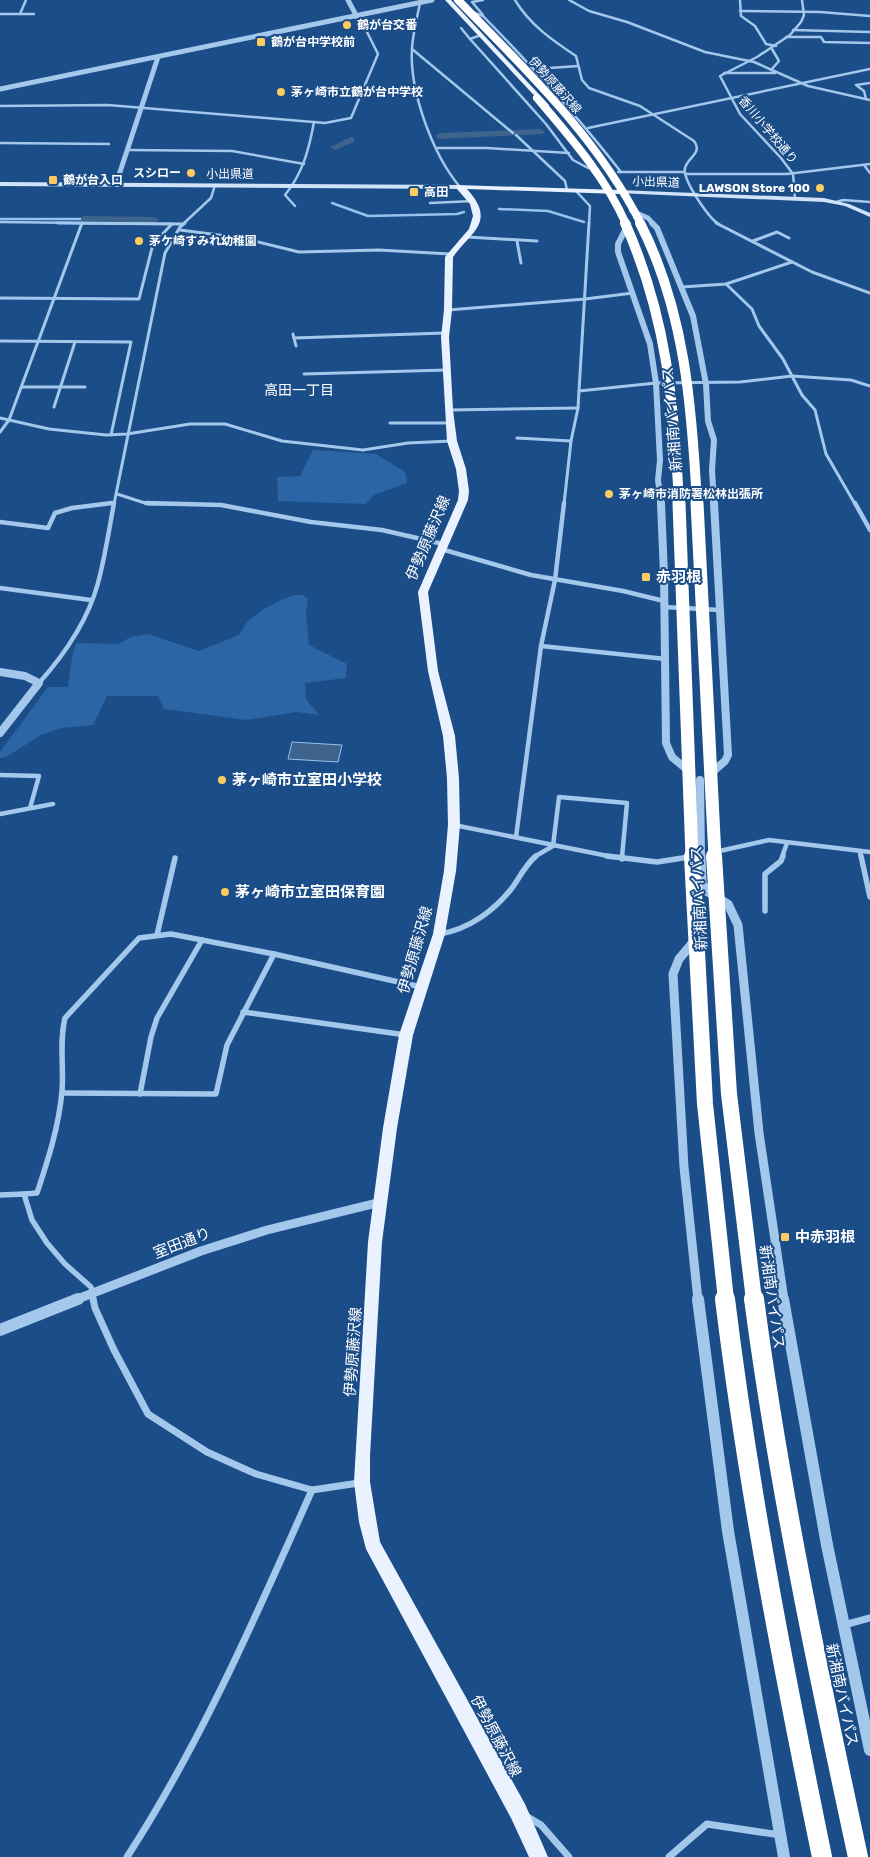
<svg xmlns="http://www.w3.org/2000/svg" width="870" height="1857" viewBox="0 0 870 1857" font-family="Rubik,'Noto Sans JP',sans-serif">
	<rect width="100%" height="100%" fill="#1b4d88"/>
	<!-- green -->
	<g fill="#2b65a5">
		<polygon points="313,450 376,454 405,472 407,483 374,495 366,504 278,501 277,477 300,476"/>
		<polygon points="295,595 303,595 308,599 306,613 309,645 347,664 346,678 305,683 306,699 319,715 297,712 246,720 164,709 158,696 107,696 93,725 61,728 41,735 6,757 0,758 0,752 48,687 68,687 72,657 76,643 118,644 131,637 148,634 199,651 239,635 247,622 262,610 283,599"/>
	</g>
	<!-- water -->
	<polygon fill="#3e638d" stroke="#97c2ee" points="292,742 342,745 338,762 288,759"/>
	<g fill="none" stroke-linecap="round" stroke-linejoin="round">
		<!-- stream -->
		<g stroke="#97c2ee" stroke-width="2.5">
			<polyline points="332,203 368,216 457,214 464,212"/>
			<polyline points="499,209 548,211 584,222"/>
			<polyline points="0,219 84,219"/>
		</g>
		<!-- canal -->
		<g fill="#3e638d" fill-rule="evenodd">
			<polygon points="540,129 545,132 543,134 440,139 435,136 440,133"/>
			<polygon points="351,137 354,138 354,142 335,150 330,147"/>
			<polygon points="84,216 154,217 159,220 154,223 81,221 81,217"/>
		</g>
		<!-- minor-far4 -->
		<g stroke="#a4c7ec" stroke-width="2.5">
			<polyline points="483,0 472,2 483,15"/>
			<path d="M515,0C530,25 552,40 576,56L582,80L589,88L640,106L694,141C703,153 688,157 685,168C682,179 709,219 719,224"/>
			<polyline points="569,0 589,11 627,22 705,52 754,62 808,86 870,100"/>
			<polyline points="740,0 741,16 755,26 766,44 776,46"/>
			<path d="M420,3C417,18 413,33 412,48C409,91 433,155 460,187"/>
			<polyline points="740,11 820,12 870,16"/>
			<path d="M472,12L483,16C532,66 578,117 621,172"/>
			<polyline points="0,14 34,14"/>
			<polyline points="20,14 26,0"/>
			<polyline points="461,28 470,39"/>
			<polyline points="793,30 870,32"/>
			<polyline points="481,35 470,39 546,124 573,160 588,168 594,168"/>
			<polyline points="786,37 821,37 824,42 870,43"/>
			<polyline points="412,49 513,133"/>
			<polyline points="535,69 578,66"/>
			<polyline points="771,70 779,61 772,49"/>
			<polyline points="724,73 775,73"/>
			<polyline points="866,99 864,91 856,85 870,83"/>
			<polyline points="0,106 108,105 325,123 351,118 378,54 361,20 357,17"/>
			<polyline points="588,128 870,69"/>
			<polyline points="516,135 565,181 567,190"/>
			<polyline points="0,143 109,144"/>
			<polyline points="437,148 487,148 569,153"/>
			<polyline points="128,150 232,151 304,164"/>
			<polyline points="864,165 870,173"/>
			<polyline points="618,172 685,172"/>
			<polyline points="685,174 787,174 870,164"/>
			<polyline points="575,190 590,206 589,224"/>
			<polyline points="795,198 793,174 781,158 740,114 720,76 757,57 790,35 801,22 804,15 802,0"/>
			<polyline points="836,202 843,200 870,202"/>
			<polyline points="430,203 473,201"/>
			<path d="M295,206L285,195C303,173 309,149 314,122"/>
			<polyline points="0,222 172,224"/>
			<polyline points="183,224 211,198 215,185"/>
		</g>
		<!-- minor-far3 -->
		<g stroke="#a4c7ec" stroke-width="3">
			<polyline points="58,223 183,224"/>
			<polyline points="716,223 812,272 870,293"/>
			<polyline points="180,230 242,238 299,252 379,250 450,254"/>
			<polyline points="467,237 537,241"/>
			<polyline points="517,241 521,263"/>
			<polyline points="753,241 777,232 789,238"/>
			<polyline points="726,284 752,309 759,326 783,359 802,395 815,410 826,454 855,504"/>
			<polyline points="682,287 726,284 792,262"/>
			<polyline points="0,298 139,299 153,244 172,224"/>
			<polyline points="448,310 585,299 633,293"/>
			<polyline points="293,334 296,346"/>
			<polyline points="294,338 445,333"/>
			<polyline points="0,341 131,342 111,435"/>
			<polyline points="304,374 447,370"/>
			<polyline points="22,387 85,387"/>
			<polyline points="579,391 656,383 740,382 792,376 851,380 870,386"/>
			<polyline points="54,407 75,342"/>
			<polyline points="449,410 578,408"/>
			<polyline points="0,418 49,429 106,435 127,434 190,424 225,424 282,441 363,450 408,443 452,441"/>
			<polyline points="390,423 450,423"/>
			<polyline points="0,432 9,420 82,223"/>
			<polyline points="517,438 571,441"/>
			<polyline points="117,494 148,504 183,504"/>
			<polyline points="102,504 114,503"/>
			<polyline points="114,504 165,253 180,227 185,223"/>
			<polyline points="564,504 571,441 578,408 589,223"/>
		</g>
		<!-- minor-far2 -->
		<g stroke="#a4c7ec" stroke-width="4.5">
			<polyline points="146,503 221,505 311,522 382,530 443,544"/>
			<polyline points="855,503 870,530"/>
			<polyline points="0,522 48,528 55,513 72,508 112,503"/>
			<polyline points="441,549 531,575 623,591 664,601"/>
			<polyline points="0,588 91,600"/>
			<polyline points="664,607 720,610"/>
			<polyline points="541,646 666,659"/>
			<path d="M39,683C64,655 88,620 98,583C105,557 109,530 114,503"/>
			<polyline points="0,775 39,776 30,808"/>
			<polyline points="0,814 53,804"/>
			<polyline points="454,825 613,857"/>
			<polyline points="516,837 541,646 555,580 564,503"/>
			<polyline points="715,852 769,840 870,852"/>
			<polyline points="860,852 861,857"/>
			<polyline points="534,857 553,846 559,797 627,803 622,857"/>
			<polyline points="782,857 787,843"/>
		</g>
		<!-- minor-far1 -->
		<g stroke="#a4c7ec" stroke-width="5.5">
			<polyline points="607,856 657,862 689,857"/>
			<polyline points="861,856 870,897"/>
			<polyline points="622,859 622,856"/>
			<polyline points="765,911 765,874 781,861 783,856"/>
			<path d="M440,934C469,929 494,911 512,888C520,877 525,865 536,856"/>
			<polyline points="157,935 175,858"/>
			<polyline points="243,1012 406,1035"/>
			<polyline points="62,1093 216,1094 227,1045 274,954"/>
			<polyline points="140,1094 151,1037 157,1018 202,940"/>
			<polyline points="0,1195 24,1194"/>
			<path d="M94,1300L91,1287L65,1264L47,1243L32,1220L24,1194L37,1193C48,1160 59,1126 62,1091C64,1067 59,1042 65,1018L139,938L171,934L274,954L421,987"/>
		</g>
		<!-- minor -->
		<g stroke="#a4c7ec" stroke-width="7">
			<polyline points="93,1299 95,1308 114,1350 148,1414 207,1452 256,1474 312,1490 359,1483"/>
			<polyline points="844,1625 870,1618"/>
			<polyline points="526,1816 541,1825 569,1857"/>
			<path d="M127,1857C202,1741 256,1616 312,1490"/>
			<polyline points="669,1857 707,1824 780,1835"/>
		</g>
		<!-- tertiary-far4 -->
		<g stroke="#a4c7ec" stroke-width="5">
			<polyline points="348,0 357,17"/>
			<polyline points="0,89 432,0"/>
			<polyline points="116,184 158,57"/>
			<polyline points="632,211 648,218 653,224"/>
		</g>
		<!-- tertiary-far3 -->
		<g stroke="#a4c7ec" stroke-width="6">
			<polyline points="652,223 657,228 693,316 706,384 708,421 714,440 712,470 714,504"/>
			<polyline points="628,224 618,244 618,252 650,344 656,383 660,460 658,480 661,504"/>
		</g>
		<!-- tertiary-far2 -->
		<g stroke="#a4c7ec" stroke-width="8">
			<polyline points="661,503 664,575 666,743 672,757 690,772"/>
			<polyline points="0,672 25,676 39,683 0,733"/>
			<polyline points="709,775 725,761 728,755 714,503"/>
			<polyline points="700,780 701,857"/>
		</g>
		<!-- tertiary-far1 -->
		<g stroke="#a4c7ec" stroke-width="9">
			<polyline points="701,856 702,884 708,892 728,904 738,925 759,1133 784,1300"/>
			<polyline points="695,940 679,959 673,974 684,1167 698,1300"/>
			<polyline points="75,1300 201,1251 267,1230 381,1202"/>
		</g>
		<!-- tertiary -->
		<g stroke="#a4c7ec" stroke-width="12">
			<polyline points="698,1299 728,1531 784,1857"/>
			<polyline points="783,1299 827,1545 870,1750"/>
			<polyline points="0,1330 78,1299"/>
		</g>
		<!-- secondary -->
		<g fill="#d1e3f9" fill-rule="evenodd">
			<polygon points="0,182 460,185 463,187 460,189 0,186"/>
			<polygon points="619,190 824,198 849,204 870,213 870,217 845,206 824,202 617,193 616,192"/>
		</g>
		<!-- primary -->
		<g fill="#eaf2ff" fill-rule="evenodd">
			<polygon points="445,0 451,0 549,105 549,107 545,107"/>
			<path d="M457,185L619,190L623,192L619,194L467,189C497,222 471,232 453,257L452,310L449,337L453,410L457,441L466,469L469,491L468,500L428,592L438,671L455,736L459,778L460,825L456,871L445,934L413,1035L397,1128L382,1242L370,1456V1482L380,1542L525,1804L548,1857H529L511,1818L366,1549L359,1522L354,1482L368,1242L383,1128L399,1035L433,934L444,871L448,825L447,778L443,736L428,671L418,592L458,500L459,491L456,469L447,441L441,337L444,310L445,257L469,229L473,216L470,204L457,189Z"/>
		</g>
		<!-- motorway-bridge-far4 -->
		<g stroke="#fff" stroke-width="8">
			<path d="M458,0C525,69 597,137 641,224"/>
			<path d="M537,98C570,137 605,176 626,224"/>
		</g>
		<!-- motorway-bridge-far3 -->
		<g stroke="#fff" stroke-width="10">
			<path d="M625,223C667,317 674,403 679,504"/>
			<path d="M640,223C685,311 692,408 697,504"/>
		</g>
		<!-- motorway-bridge-far2 -->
		<g stroke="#fff" stroke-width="13">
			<polyline points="679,503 692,857"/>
			<polyline points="697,503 715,857"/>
		</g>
		<!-- motorway-bridge-far1 -->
		<g stroke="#fff" stroke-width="16">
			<polyline points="692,856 705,1104 726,1300"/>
			<polyline points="714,856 729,1094 754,1300"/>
		</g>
		<!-- motorway-bridge -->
		<g stroke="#fff" stroke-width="20">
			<path d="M725,1299C748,1487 784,1672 822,1857"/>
			<path d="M754,1299C779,1487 818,1672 858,1857"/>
		</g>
	</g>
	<!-- markers -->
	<g fill="#fdcc61" stroke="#1b4d88" stroke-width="2">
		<circle cx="347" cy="25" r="5"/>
		<rect x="256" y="37" width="10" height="10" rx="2.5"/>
		<circle cx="281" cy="92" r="5"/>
		<circle cx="191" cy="173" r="5"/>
		<rect x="48" y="175" width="10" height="10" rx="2.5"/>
		<circle cx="820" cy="188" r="5"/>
		<rect x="409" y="187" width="10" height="10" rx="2.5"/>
		<circle cx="139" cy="241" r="5"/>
		<circle cx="609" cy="494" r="5"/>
		<rect x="641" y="572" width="10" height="10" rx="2.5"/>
		<circle cx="222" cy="780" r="5"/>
		<circle cx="225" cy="892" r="5"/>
		<rect x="780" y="1232" width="10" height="10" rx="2.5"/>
	</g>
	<g text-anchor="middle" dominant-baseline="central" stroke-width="4" stroke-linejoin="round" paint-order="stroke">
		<!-- far-poi labels -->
		<g font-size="12" font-weight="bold" fill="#fff" stroke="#1b4d88" text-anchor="start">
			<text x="357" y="25">鶴が台交番</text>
			<text x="271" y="42">鶴が台中学校前</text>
			<text x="291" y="92">茅ヶ崎市立鶴が台中学校</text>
			<text x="181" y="173" text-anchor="end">スシロー</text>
			<text x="63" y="180">鶴が台入口</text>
			<text x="810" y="188" text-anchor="end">LAWSON Store 100</text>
			<text x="424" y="192">高田</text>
			<text x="149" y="241">茅ケ崎すみれ幼稚園</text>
			<text x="619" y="494">茅ヶ崎市消防署松林出張所</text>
		</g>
		<!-- far-street labels -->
		<g font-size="12" fill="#fff" stroke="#1b4d88">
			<text transform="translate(555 85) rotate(48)">伊勢原藤沢線</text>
			<text transform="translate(768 130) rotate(50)">香川小学校通り</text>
			<text x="230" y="174">小出県道</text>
			<text transform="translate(656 182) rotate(2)">小出県道</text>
		</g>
		<!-- far-neighbourhood labels -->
		<g font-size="14" fill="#fff" stroke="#1b4d88">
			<text x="299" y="390">高田一丁目</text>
		</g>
		<!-- street labels -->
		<g font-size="15" fill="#fff" stroke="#1b4d88">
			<text transform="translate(672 419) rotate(-95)">新湘南バイパス</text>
			<text transform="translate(428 538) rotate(-67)">伊勢原藤沢線</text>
			<text transform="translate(699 898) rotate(-93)">新湘南バイパス</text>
			<text transform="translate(415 950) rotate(-74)">伊勢原藤沢線</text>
			<text transform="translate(182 1243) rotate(-21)">室田通り</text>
			<text transform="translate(772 1297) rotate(82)">新湘南バイパス</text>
			<text transform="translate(353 1352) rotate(-86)">伊勢原藤沢線</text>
			<text transform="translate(842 1695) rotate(78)">新湘南バイパス</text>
			<text transform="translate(496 1736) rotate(62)">伊勢原藤沢線</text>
		</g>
		<!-- poi labels -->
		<g font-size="15" font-weight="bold" fill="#fff" stroke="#1b4d88" text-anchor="start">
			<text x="656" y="577">赤羽根</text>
			<text x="232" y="780">茅ヶ崎市立室田小学校</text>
			<text x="235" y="892">茅ヶ崎市立室田保育園</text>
			<text x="795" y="1237">中赤羽根</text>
		</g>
	</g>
</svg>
